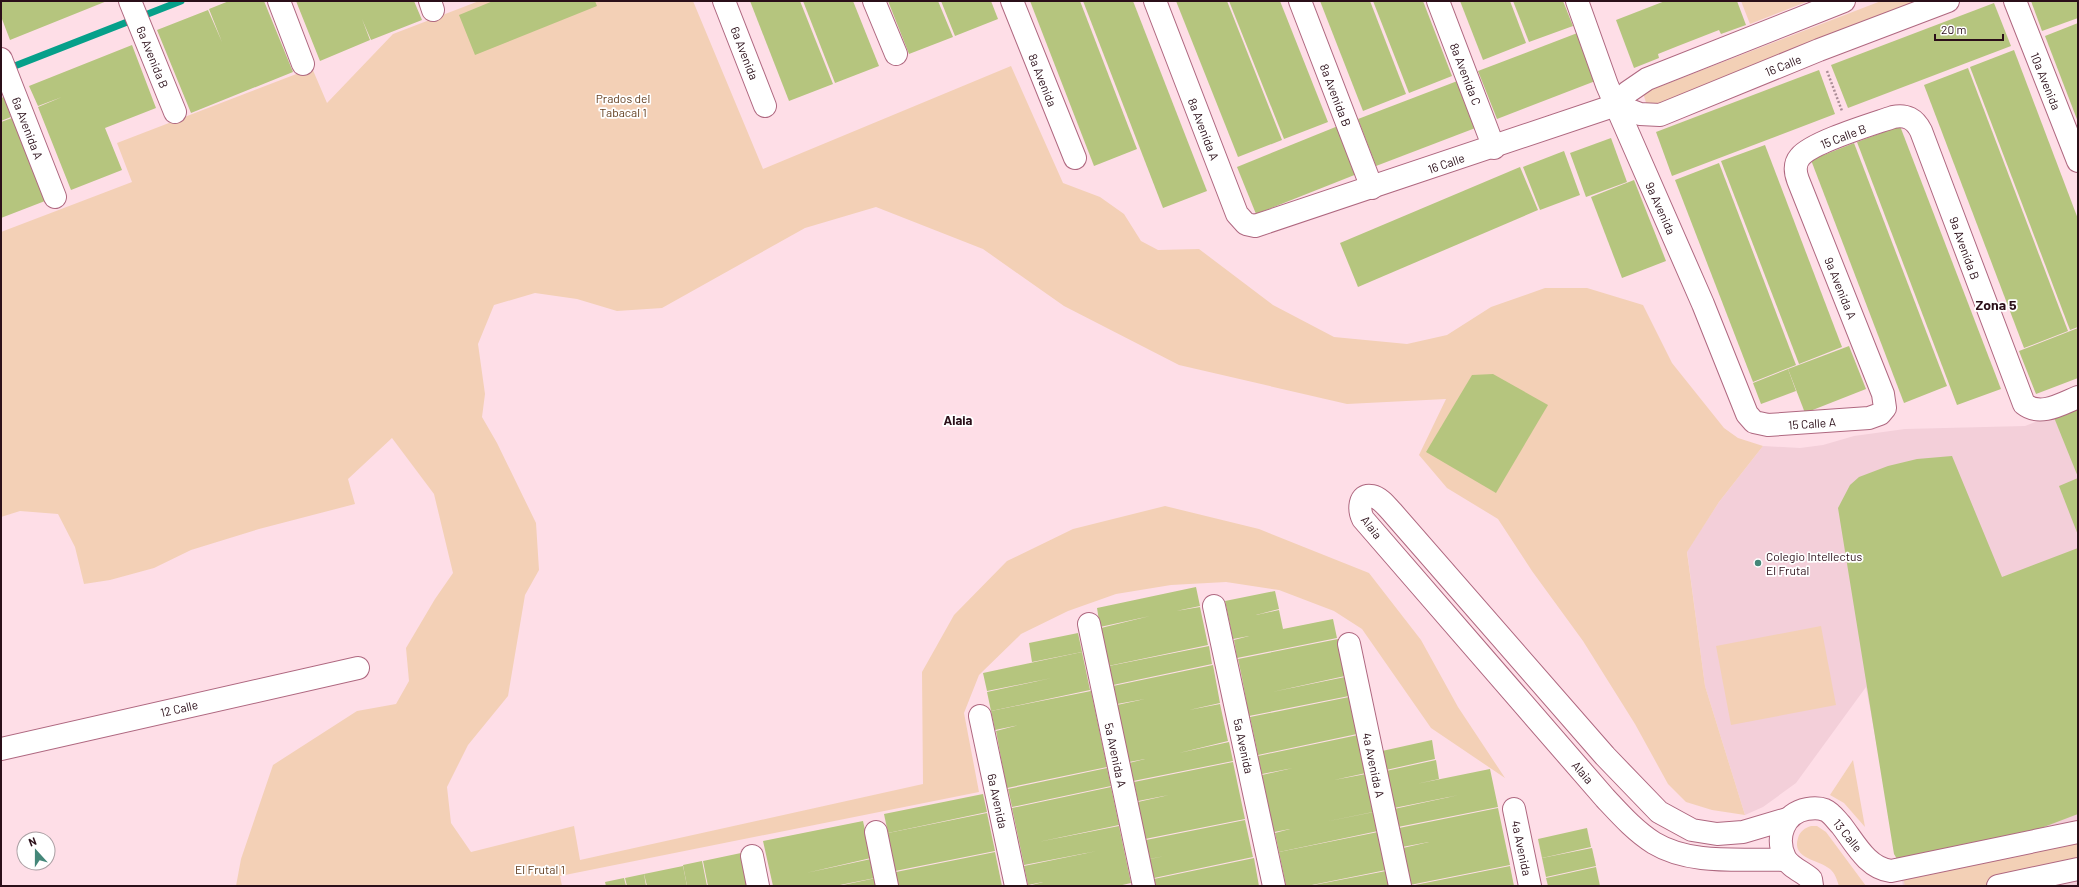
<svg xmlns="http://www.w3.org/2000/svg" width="2079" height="887" viewBox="0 0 2079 887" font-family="Barlow,sans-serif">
	<rect width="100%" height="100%" fill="#fedee7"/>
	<!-- built -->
	<polygon fill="#f3cfd9" points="2078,405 2078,886 1903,886 1866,687 1796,783 1763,807 1745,815 1705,686 1687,551 1719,502 1763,446 1800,448 1823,445 1854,436 1905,429 2025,426"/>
	<!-- green -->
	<g fill="#f3d0b6">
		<polygon points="479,1 693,1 763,169 1011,66 1063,183 1100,197 1124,214 1141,241 1158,250 1199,249 1273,305 1334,337 1407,344 1447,335 1491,307 1545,288 1587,288 1643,305 1672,363 1724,428 1738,438 1763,446 1719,502 1687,552 1705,686 1745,815 1712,810 1686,802 1668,784 1635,724 1583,641 1532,571 1498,519 1447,488 1419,455 1446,399 1347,404 1179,365 1064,306 983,249 876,207 805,228 662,308 617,311 577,299 535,293 494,305 478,344 485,394 482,417 497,443 536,523 539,570 525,595 508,696 468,745 447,787 451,823 471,852 574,826 580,860 923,784 922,672 954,615 1007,561 1073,529 1165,506 1259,529 1369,573 1421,640 1458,707 1505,778 1431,728 1362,629 1334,611 1279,590 1226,582 1171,585 1116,594 1068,611 1021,634 979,675 964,713 979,792 560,876 562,886 236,886 241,859 273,765 357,711 396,704 409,681 406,648 435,599 453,573 434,494 392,438 348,479 355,504 259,529 191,550 154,568 110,580 84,584 75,547 58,514 20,511 1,517 1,232 132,182 117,143 312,68 327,103 393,34"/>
		<polygon points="1741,1 1809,1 1750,24"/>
		<polygon points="1881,1 1931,1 1648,109 1643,93"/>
		<polygon points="1821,626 1836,705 1731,725 1716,646"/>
		<polygon points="1853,760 1865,827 1844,803 1830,795"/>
		<path d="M1811,826H1817L1826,832L1866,886H1839C1837,880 1835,873 1830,869C1820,860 1791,859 1798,838C1800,831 1805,828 1811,826Z"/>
		<polygon points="2078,832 2078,869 1998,886 1905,886 1901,869"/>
	</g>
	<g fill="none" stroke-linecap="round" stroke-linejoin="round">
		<!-- stream -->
		<polyline stroke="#06a08a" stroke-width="7" points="7,69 181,1"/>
	</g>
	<!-- building -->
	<g fill="#b5c57e">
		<polygon points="1,1 107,1 10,40 2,19 26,9 2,19"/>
		<polygon points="229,1 264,1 293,72 191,113 157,30 208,10 222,42 209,9"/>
		<polygon points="296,1 355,1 358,11 355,1 414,1 422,20 371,40 362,19 370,40 320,61"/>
		<polygon points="493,1 595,1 597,6 475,55 459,15"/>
		<polygon points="750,1 800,1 833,84 789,101"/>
		<polygon points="803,1 853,1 879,66 835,83"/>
		<polygon points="888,1 938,1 953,37 909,54"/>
		<polygon points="941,1 991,1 998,19 955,36"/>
		<polygon points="1030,1 1080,1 1137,149 1094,166"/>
		<polygon points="1083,1 1133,1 1207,191 1163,208"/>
		<polygon points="1176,1 1227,1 1282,140 1238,157"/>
		<polygon points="1229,1 1280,1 1328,122 1284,139"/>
		<polygon points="1320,1 1370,1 1406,94 1363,111"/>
		<polygon points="1373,1 1423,1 1452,76 1409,93"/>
		<polygon points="1460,1 1510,1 1526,43 1483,60"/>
		<polygon points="1513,1 1563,1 1573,26 1529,42"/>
		<polygon points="1665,1 1737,1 1746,25 1721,34 1719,30 1678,46 1658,54 1659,58 1634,68 1616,20"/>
		<polygon points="2031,1 2078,1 2078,18 2042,31"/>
		<polygon points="1994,3 2011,46 1848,108 1831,65"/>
		<polygon points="2078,23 2078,122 2045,36"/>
		<polygon points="1580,32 1598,80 1497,119 1478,71"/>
		<polygon points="132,45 156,108 105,128 122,170 71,190 38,107 62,97 38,106 29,86"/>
		<polygon points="2014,50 2078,219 2078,327 2070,330 1970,67"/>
		<polygon points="1968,68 2068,331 2024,348 1924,85"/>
		<polygon points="1819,70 1835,114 1672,176 1656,132"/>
		<polygon points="1460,80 1478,127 1376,166 1358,119"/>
		<polygon points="4,97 11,117 1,121 1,98"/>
		<polygon points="12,118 45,201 1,218 1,122"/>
		<polygon points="1338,126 1357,174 1256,214 1237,167"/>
		<polygon points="1900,126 2001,389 1957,405 1857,142"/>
		<polygon points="1611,138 1627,182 1586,197 1570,153"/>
		<polygon points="1854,143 1947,386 1904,403 1811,160"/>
		<polygon points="1765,145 1842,347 1799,364 1721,161"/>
		<polygon points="1564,151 1580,195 1540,210 1523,167"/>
		<polygon points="1719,163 1796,365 1753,382 1675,180"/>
		<polygon points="1520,167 1538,210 1358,287 1340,243"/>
		<polygon points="1634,180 1666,261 1622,278 1591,197"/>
		<polygon points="2078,328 2078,378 2036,394 2019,351"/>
		<polygon points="1849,346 1866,389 1805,413 1788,369"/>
		<polygon points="1788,369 1796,391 1761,404 1753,383"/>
		<polygon points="1493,374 1548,405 1496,493 1426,452 1472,375"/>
		<polygon points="2078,405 2078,477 2053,415"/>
		<polygon points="1952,456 2002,577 2078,548 2078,814 2028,833 1897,859 1894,854 1838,508 1850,485 1859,477 1888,466 1917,459"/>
		<polygon points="2078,478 2078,535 2059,486"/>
		<polygon points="1196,587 1200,606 1176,611 1200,607 1204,626 1131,641 1204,626 1208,645 1108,666 1101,628 1150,616 1100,627 1097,608"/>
		<polygon points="1275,591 1279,609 1256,615 1279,610 1283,629 1333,619 1337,638 1237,658 1234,640 1249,636 1233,639 1225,601"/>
		<polygon points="1078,633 1082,652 1032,662 1029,643"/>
		<polygon points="1338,639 1345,676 1272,692 1345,677 1349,696 1249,716 1242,678 1265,673 1242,678 1238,659"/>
		<polygon points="1209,646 1212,664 1113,685 1109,666"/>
		<polygon points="1082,652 1090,690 991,711 987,692 1052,678 987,691 983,673"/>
		<polygon points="1213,665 1220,703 1189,710 1220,704 1228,741 1179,753 1229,742 1233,761 1133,781 1129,763 1145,759 1129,762 1117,705 1145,699 1117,704 1113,686"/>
		<polygon points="1091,691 1099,729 1075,734 1099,729 1107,767 1007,788 1003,769 1027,764 1003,769 996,731 1019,725 995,730 991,711"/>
		<polygon points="1349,697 1357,734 1258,755 1254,736 1275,731 1254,736 1250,717"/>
		<polygon points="1358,735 1366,773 1334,780 1366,774 1373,812 1324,822 1374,812 1378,831 1279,852 1275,833 1290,829 1274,832 1262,775 1293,768 1262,774 1258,756"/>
		<polygon points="1432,740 1435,759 1386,770 1382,751"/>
		<polygon points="1436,760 1439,779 1416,784 1490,769 1498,807 1398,827 1394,809 1459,795 1394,808 1386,771"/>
		<polygon points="1233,762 1241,800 1217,805 1241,800 1245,819 1145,839 1138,802 1169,795 1138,801 1134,782"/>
		<polygon points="1107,768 1111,786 1012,807 1008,789"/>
		<polygon points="1111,787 1119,825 1038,842 1119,826 1131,883 1118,886 1028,886 1043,882 1028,885 1024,866 1097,851 1024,865 1012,808"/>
		<polygon points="983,794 987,812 888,833 884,814"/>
		<polygon points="1498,808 1506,846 1478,851 1506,846 1510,865 1410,885 1403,848 1429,842 1402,847 1399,828"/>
		<polygon points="987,813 995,851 895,871 888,833"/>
		<polygon points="1245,820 1253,857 1154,878 1150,859 1165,856 1149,859 1146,840"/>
		<polygon points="863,821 871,858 806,873 871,859 875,878 835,886 773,886 763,841"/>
		<polygon points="1587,828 1591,847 1542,858 1538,839"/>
		<polygon points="1378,832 1386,870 1307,886 1286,886 1279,852"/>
		<polygon points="1592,848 1596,866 1546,877 1542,858"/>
		<polygon points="995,852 1002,886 898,886 896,872"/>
		<polygon points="741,853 748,886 708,886 703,861"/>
		<polygon points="1254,858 1259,886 1156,886 1154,879"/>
		<polygon points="702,861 707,886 687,886 683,865"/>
		<polygon points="683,866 687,886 647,886 644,874"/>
		<polygon points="1510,866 1514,886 1415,886 1415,885"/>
		<polygon points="1596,867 1600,886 1548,886 1546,878"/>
		<polygon points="1386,871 1389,886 1314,886 1314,885"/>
		<polygon points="644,874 646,886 627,886 625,878"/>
		<polygon points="624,878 626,886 606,886 605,882"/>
		<polygon points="876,878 877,886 843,886 843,885"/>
	</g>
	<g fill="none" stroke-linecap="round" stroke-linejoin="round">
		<defs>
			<g id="minor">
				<polyline points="130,1 175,112"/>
				<polyline points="279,1 303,64"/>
				<polyline points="430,1 433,10"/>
				<polyline points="724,1 765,106"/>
				<polyline points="874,1 896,54"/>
				<polyline points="1012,1 1075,158"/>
				<polyline points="1155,1 1237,214 1246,224 1255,226 1616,105 1628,92 1647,79 1844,1"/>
				<polyline points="1300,1 1372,188"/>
				<polyline points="1438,1 1494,148"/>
				<path d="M1577,1L1607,85L1703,304L1747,414L1754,422L1768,425L1869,418L1880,414L1885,408L1883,394L1798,180C1795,172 1794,164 1800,157C1812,142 1873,124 1893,117C1906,114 1915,119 1921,131L2024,404C2040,417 2061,404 2078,397"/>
				<polyline points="2015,1 2078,161"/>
				<polyline points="1,59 55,197"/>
				<polyline points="1616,105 1640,114 1660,115 1819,50 1948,1"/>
				<polyline points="1214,606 1274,886"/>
				<polyline points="1089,624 1144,886"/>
				<polyline points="1349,644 1400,886"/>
				<polyline points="980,716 1016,886"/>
				<polyline points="1,749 358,668"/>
				<polyline points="1514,809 1530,886"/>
				<polyline points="876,832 887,886"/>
				<polyline points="752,856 758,886"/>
				<path d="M1786,860C1744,858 1692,866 1654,843C1635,831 1620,814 1605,798L1363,519C1359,511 1358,493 1372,496C1381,498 1387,507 1392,512L1605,756L1659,812L1692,830L1717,834L1743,832L1787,819"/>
				<path d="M1812,886L1811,879C1803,872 1790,867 1785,858C1775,837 1784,813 1807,809C1813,808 1820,808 1825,810C1832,813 1836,820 1841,825C1855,843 1867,868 1891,871L2078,832"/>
				<polyline points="1998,886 2078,869"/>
			</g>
		</defs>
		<!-- minor casing -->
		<use href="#minor" stroke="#af6880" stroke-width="24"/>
		<!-- path -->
		<polyline stroke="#ab8d96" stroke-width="2.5" stroke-dasharray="2 2" stroke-linecap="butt" points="1827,71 1842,111"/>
		<!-- minor -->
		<use href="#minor" stroke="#fff" stroke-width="22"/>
	</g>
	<!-- markers -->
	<circle fill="#448779" stroke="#fff" stroke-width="1.5" cx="1758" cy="563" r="4"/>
	<g text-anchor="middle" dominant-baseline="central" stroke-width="3.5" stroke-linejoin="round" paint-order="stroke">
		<!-- street labels -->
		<g font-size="12" fill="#2b0f19" stroke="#fff">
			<text transform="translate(745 53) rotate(69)">6a Avenida</text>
			<text transform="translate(153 57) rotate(68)">6a Avenida B</text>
			<text transform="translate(1783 65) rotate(-22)">16 Calle</text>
			<text transform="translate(1466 74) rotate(69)">8a Avenida C</text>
			<text transform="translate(1043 80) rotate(68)">8a Avenida</text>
			<text transform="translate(2046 81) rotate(68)">10a Avenida</text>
			<text transform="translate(1336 95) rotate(69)">8a Avenida B</text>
			<text transform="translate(28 128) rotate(69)">6a Avenida A</text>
			<text transform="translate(1204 129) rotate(69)">8a Avenida A</text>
			<text transform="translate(1843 136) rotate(-21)">15 Calle B</text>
			<text transform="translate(1446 163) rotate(-19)">16 Calle</text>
			<text transform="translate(1661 208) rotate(66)">9a Avenida</text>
			<text transform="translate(1965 248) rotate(70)">9a Avenida B</text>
			<text transform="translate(1841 288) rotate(68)">9a Avenida A</text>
			<text transform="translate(1812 423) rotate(-4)">15 Calle A</text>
			<text transform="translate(1372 527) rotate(52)">Alaia</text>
			<text transform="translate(179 708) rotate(-13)">12 Calle</text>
			<text transform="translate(1244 746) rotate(78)">5a Avenida</text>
			<text transform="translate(1116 755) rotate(78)">5a Avenida A</text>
			<text transform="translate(1374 765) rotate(78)">4a Avenida A</text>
			<text transform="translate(1583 772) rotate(49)">Alaia</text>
			<text transform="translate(998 801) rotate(78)">6a Avenida</text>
			<text transform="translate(1848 835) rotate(51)">13 Calle</text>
			<text transform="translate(1522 848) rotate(78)">4a Avenida</text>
		</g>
		<!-- park labels -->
		<g font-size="12" fill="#603b1c" stroke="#fff">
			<text x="623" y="98">Prados del<tspan x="623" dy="14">Tabacal 1</tspan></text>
			<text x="540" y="869">El Frutal 1</text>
		</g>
		<!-- poi labels -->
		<g font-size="12" fill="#2b0f19" stroke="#fff" text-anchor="start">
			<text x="1766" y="556">Colegio Intellectus<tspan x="1766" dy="14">El Frutal</tspan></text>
		</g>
		<!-- neighbourhood labels -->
		<g font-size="13" font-weight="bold" fill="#2b0f19" stroke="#fff">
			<text x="958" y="420">Alaia</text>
		</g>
		<!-- quarter labels -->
		<g font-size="14" font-weight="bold" fill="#2b0f19" stroke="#fff">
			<text x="1996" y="304">Zona 5</text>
		</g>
	</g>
	<!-- border -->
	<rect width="2079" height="887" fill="none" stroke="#2b0f19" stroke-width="4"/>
	<!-- north arrow -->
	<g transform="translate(36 851) rotate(339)"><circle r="19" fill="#ffffff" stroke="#aa9fa3"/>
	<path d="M0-3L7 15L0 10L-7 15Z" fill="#448779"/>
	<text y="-6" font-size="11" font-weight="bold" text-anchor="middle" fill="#2b0f19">N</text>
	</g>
	<!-- scale -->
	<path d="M1935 34v6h68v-6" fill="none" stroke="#2b0f19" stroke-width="2"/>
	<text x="1941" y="34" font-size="12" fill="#2b0f19" stroke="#ffffff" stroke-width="3" paint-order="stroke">20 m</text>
</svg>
